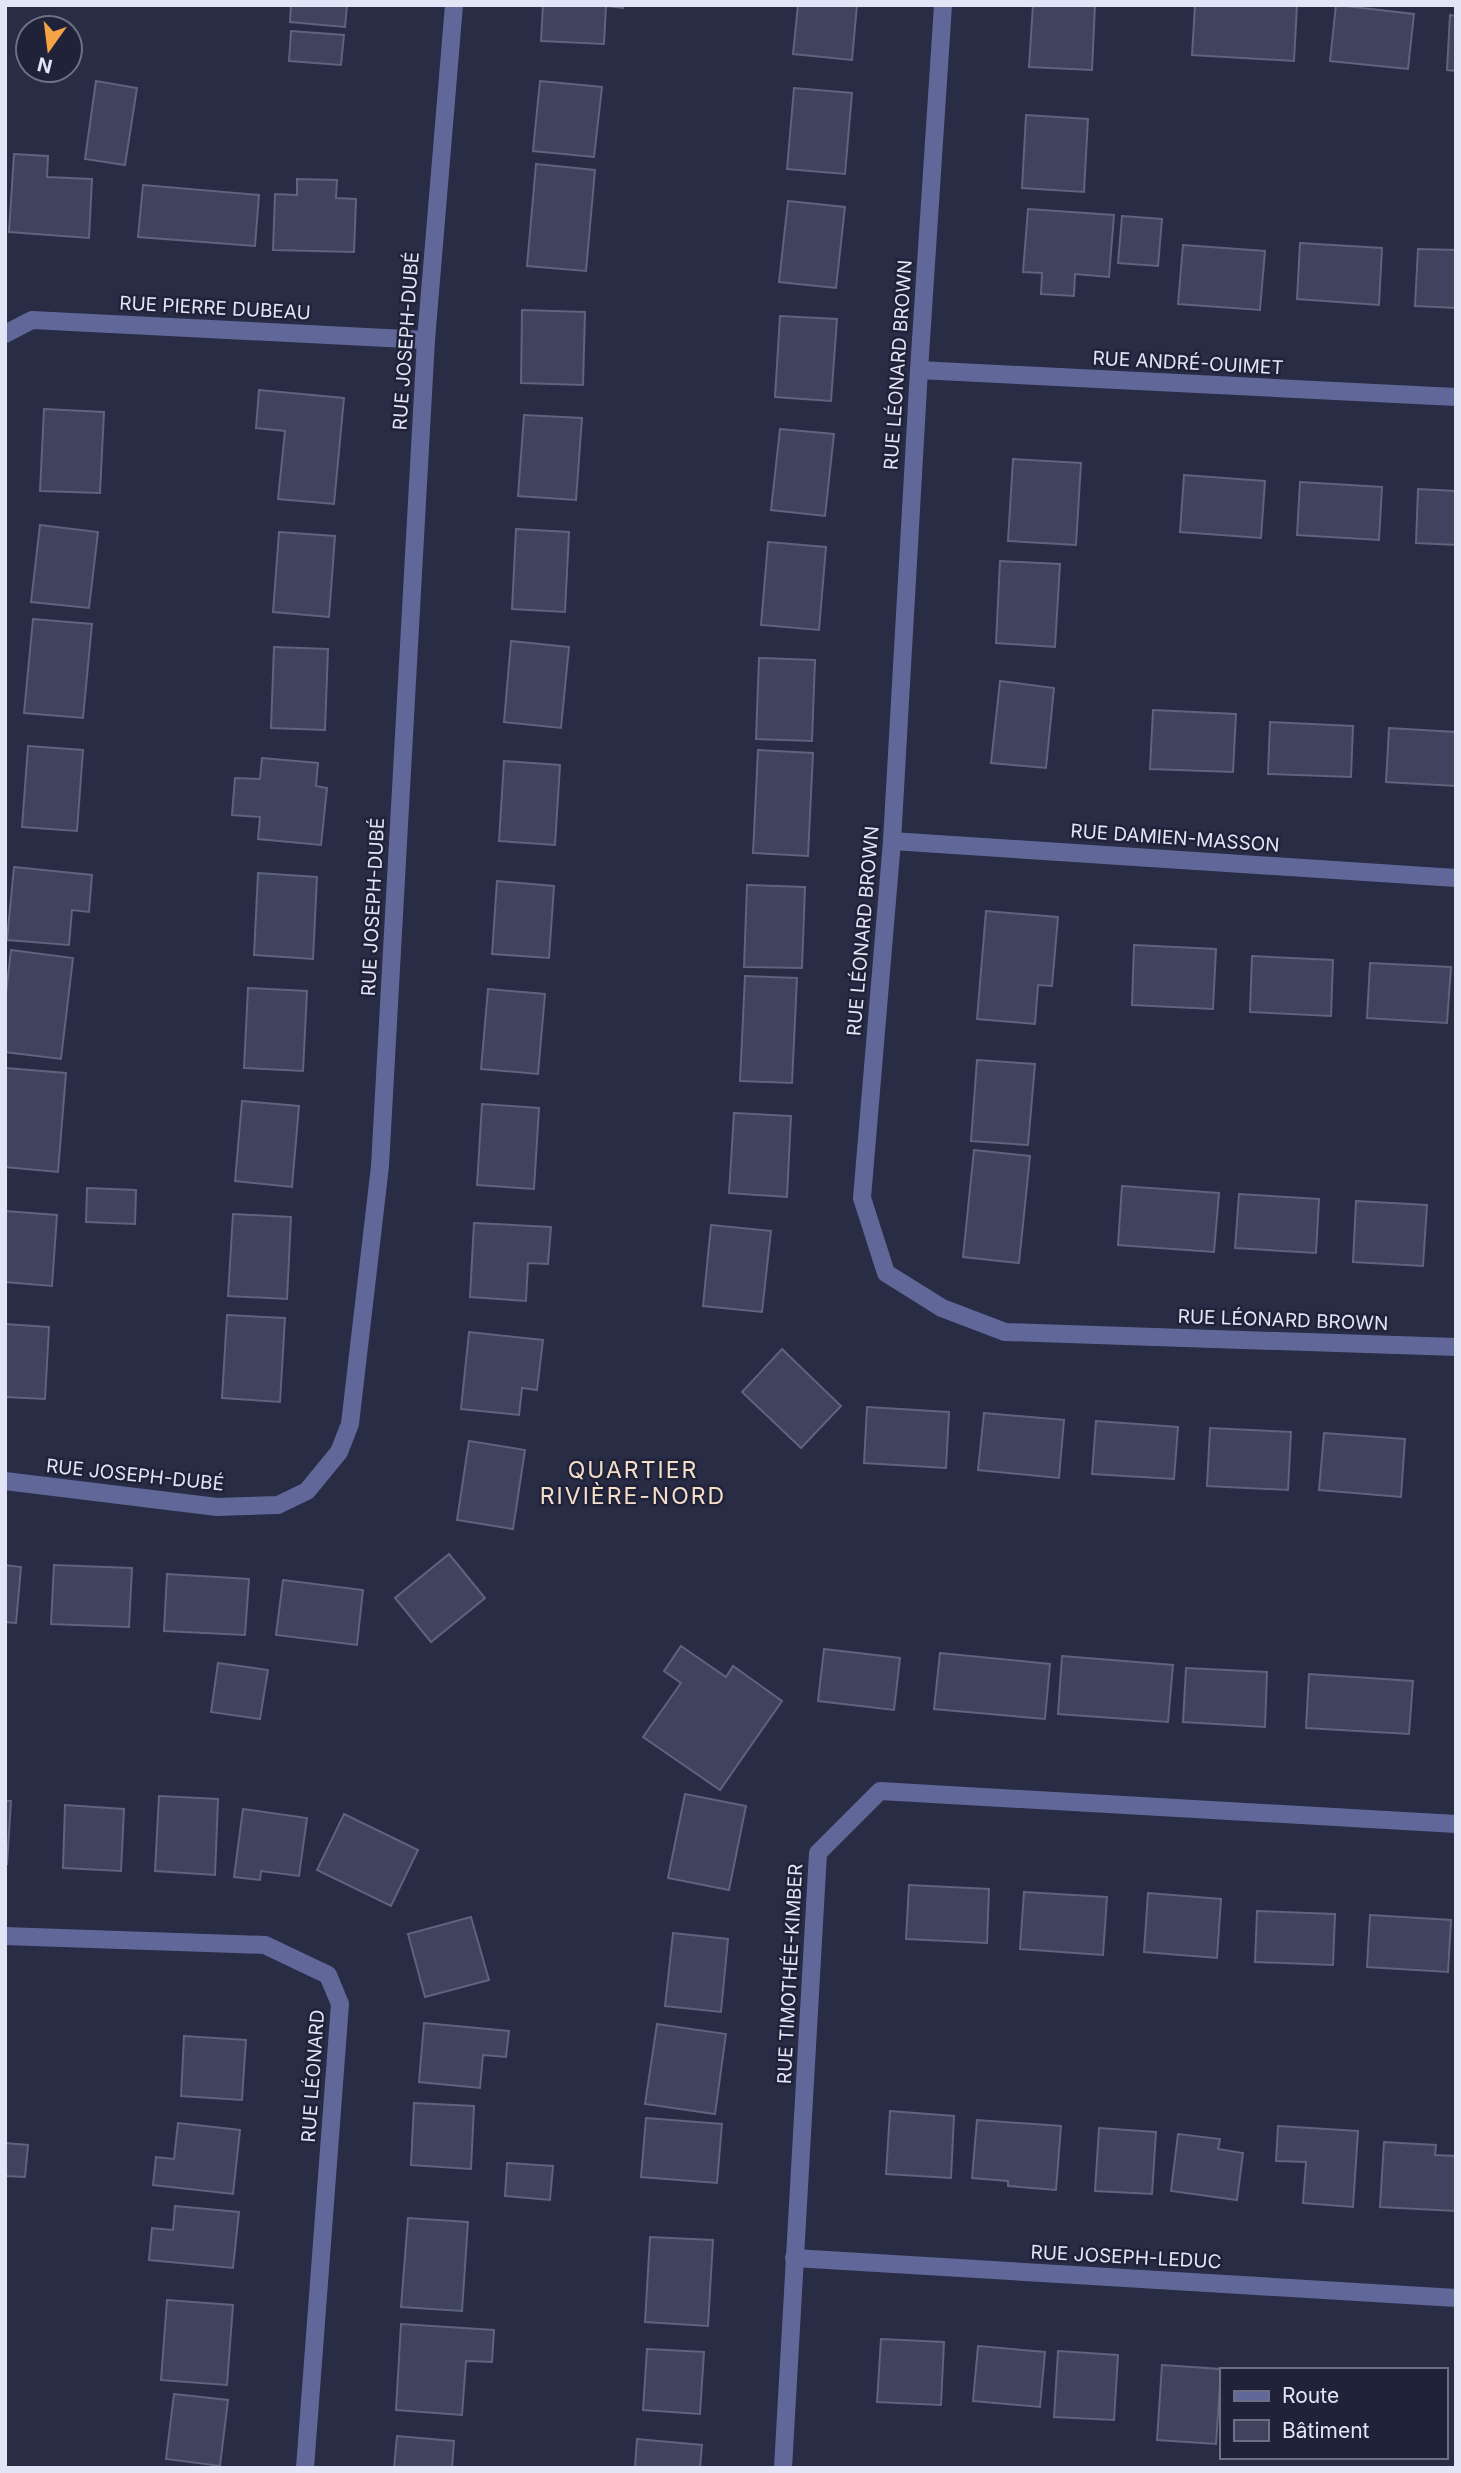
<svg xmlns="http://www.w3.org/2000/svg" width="1461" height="2473" viewBox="0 0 1461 2473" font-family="Inter,sans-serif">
	<rect width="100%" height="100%" fill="#282c44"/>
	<!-- building -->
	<g fill="#3f435d" stroke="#5e637e" stroke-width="2">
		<polygon points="291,5 347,5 345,27 290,22"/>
		<polygon points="543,5 623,5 623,8 606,6 604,44 541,41"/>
		<polygon points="798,5 857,5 852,60 793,54"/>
		<polygon points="1033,5 1095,5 1092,70 1029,67"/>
		<polygon points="1195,5 1297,5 1294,61 1192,55"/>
		<polygon points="1336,5 1414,14 1408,69 1330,61"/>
		<polygon points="1450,15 1456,16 1456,71 1447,70"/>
		<polygon points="291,31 344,35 341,65 289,61"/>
		<polygon points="96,81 137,88 125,165 85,159"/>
		<polygon points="540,81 602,87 594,157 533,151"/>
		<polygon points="794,88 852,93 845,174 787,169"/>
		<polygon points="1026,115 1088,119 1084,192 1022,188"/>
		<polygon points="14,154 48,156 47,177 92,179 89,238 9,232"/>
		<polygon points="536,164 595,170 586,271 527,266"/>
		<polygon points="297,179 337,180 336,198 356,199 354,252 273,250 275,194 297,195"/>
		<polygon points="143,185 259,195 255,246 138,237"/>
		<polygon points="788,201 845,207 836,288 779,282"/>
		<polygon points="1028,209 1114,215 1109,277 1075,274 1074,296 1041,294 1042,273 1023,272"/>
		<polygon points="1122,216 1162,219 1158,266 1118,263"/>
		<polygon points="1300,243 1382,248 1379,305 1297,299"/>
		<polygon points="1183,245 1265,251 1260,310 1178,304"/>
		<polygon points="1418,249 1456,250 1456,308 1415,306"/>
		<polygon points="522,310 585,312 583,385 521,383"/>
		<polygon points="780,316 837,319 831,401 775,397"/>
		<polygon points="259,390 344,398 334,504 278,499 285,431 256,428"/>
		<polygon points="44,409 104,412 100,493 40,491"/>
		<polygon points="524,415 582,418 576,500 518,496"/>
		<polygon points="780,429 834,434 825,516 771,510"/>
		<polygon points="1013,459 1081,463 1076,545 1008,541"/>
		<polygon points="1184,475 1265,481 1261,538 1180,532"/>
		<polygon points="1300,482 1382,487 1379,540 1297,535"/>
		<polygon points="1418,489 1456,491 1456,545 1416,543"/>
		<polygon points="40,525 98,532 89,608 31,602"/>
		<polygon points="516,529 569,532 565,612 512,609"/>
		<polygon points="279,532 335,536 329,617 273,612"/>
		<polygon points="768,542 826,547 819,630 761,625"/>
		<polygon points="1000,561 1060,564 1055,647 996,643"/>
		<polygon points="33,619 92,624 83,718 24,713"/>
		<polygon points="511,641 569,647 561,728 504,722"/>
		<polygon points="274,647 328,649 325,730 271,728"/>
		<polygon points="759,658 815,660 812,741 756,739"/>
		<polygon points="1000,681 1054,688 1046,768 991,763"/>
		<polygon points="1153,710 1236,714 1233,772 1150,769"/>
		<polygon points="1270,722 1353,726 1351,777 1268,774"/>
		<polygon points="1389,728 1456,732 1456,786 1386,782"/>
		<polygon points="28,746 83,750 77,831 22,827"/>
		<polygon points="758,750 813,753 808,856 753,853"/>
		<polygon points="262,758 318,763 316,786 327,788 321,845 258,839 260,817 232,815 235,778 260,779"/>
		<polygon points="504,761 560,765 555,845 499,841"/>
		<polygon points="14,867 92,875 89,912 72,910 69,945 7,940"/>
		<polygon points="258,873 317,877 313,959 254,955"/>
		<polygon points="497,881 554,886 549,958 492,954"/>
		<polygon points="747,885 805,887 802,968 744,967"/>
		<polygon points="986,911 1058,917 1052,986 1038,985 1035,1024 977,1019"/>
		<polygon points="1134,945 1216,949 1213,1009 1132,1005"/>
		<polygon points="11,950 73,958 61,1059 5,1052 5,1002"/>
		<polygon points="1252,956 1333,960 1331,1016 1250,1012"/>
		<polygon points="1370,963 1451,967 1447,1023 1367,1018"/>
		<polygon points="745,976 797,978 792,1083 740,1081"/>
		<polygon points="248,988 307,991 303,1071 244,1068"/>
		<polygon points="488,989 545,994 538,1074 481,1069"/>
		<polygon points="977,1060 1035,1064 1028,1145 971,1141"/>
		<polygon points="6,1068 66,1073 58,1172 5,1167"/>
		<polygon points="242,1101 299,1106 292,1187 235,1181"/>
		<polygon points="482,1104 539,1108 534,1189 477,1185"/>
		<polygon points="734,1113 791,1116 787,1197 729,1193"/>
		<polygon points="974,1150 1030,1156 1019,1263 963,1257"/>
		<polygon points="1122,1186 1219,1193 1214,1252 1118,1245"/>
		<polygon points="87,1188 136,1190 135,1224 86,1222"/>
		<polygon points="1239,1194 1319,1199 1316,1253 1235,1248"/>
		<polygon points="1356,1201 1427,1205 1423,1266 1353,1262"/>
		<polygon points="5,1211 57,1215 52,1286 5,1282"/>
		<polygon points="233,1214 291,1217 287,1299 228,1296"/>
		<polygon points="474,1223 551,1227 548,1264 528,1263 526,1301 470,1297"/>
		<polygon points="711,1225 771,1231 762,1312 703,1306"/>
		<polygon points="227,1315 285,1318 280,1402 222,1398"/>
		<polygon points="5,1324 49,1327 45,1399 5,1397"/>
		<polygon points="469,1332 543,1340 537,1390 522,1388 519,1415 461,1409"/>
		<polygon points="782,1349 841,1406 801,1448 742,1392"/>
		<polygon points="867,1407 949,1412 946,1468 864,1463"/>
		<polygon points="984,1413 1064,1420 1059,1478 978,1470"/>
		<polygon points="1096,1421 1178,1427 1174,1479 1092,1474"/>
		<polygon points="1210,1428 1291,1432 1288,1490 1207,1486"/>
		<polygon points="1324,1433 1405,1439 1401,1497 1319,1490"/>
		<polygon points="469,1441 525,1450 513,1529 457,1520"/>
		<polygon points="449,1554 485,1598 431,1642 395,1598"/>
		<polygon points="5,1565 21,1567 16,1623 5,1622"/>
		<polygon points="54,1565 132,1568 129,1627 51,1624"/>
		<polygon points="167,1574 249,1579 245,1635 164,1631"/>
		<polygon points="283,1580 363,1590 357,1645 276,1635"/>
		<polygon points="681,1646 726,1677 733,1666 782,1701 720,1790 643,1737 681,1683 664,1671"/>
		<polygon points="824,1649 900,1658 894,1710 818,1701"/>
		<polygon points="940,1653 1050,1664 1045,1719 934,1709"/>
		<polygon points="1062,1656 1173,1665 1168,1722 1058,1714"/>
		<polygon points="218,1663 268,1670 260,1719 211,1712"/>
		<polygon points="1186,1668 1267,1672 1265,1727 1183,1722"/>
		<polygon points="1309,1674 1413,1681 1409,1734 1306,1728"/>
		<polygon points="685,1794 746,1806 729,1890 668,1878"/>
		<polygon points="159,1796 218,1799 215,1875 155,1871"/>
		<polygon points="5,1801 11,1801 7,1864 5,1864"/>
		<polygon points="65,1805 124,1809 121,1871 63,1868"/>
		<polygon points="243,1809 307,1818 299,1876 261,1871 260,1880 234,1877"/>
		<polygon points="344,1814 418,1850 391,1906 317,1870"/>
		<polygon points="909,1885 989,1889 987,1943 906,1939"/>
		<polygon points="1024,1892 1107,1897 1103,1955 1020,1949"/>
		<polygon points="1148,1893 1221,1899 1217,1958 1144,1952"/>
		<polygon points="1257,1911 1335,1914 1333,1965 1255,1962"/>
		<polygon points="1370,1915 1451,1920 1448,1972 1367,1967"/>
		<polygon points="471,1917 489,1980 425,1997 408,1934"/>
		<polygon points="673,1933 728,1939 721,2012 665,2006"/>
		<polygon points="424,2023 509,2031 506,2057 483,2055 480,2088 419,2082"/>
		<polygon points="657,2024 726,2034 715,2114 645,2104"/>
		<polygon points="184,2036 246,2040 242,2100 181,2096"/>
		<polygon points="414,2103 474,2106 471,2169 411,2165"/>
		<polygon points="890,2111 954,2116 951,2178 886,2174"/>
		<polygon points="646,2118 722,2124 717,2183 641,2177"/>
		<polygon points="977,2120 1061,2126 1056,2190 1008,2186 1008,2181 972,2178"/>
		<polygon points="178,2123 240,2130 233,2194 153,2185 156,2157 174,2159"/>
		<polygon points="1278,2126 1358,2131 1353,2207 1303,2203 1306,2162 1276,2161"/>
		<polygon points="1099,2128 1156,2132 1152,2194 1095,2191"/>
		<polygon points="1178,2134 1220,2139 1218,2149 1243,2153 1237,2200 1171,2191"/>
		<polygon points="1384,2142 1436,2145 1435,2155 1456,2156 1456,2211 1380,2207"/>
		<polygon points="5,2143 28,2145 25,2177 5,2176"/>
		<polygon points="507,2163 553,2166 550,2200 505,2196"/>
		<polygon points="175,2206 239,2212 233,2268 149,2260 152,2228 173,2230"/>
		<polygon points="408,2218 468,2222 462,2311 401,2307"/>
		<polygon points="650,2237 713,2240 708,2326 645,2322"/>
		<polygon points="167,2300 233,2305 227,2385 161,2380"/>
		<polygon points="401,2324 494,2330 492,2362 466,2361 462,2415 396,2410"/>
		<polygon points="881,2339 944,2342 941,2405 877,2402"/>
		<polygon points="978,2346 1045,2352 1040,2407 973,2401"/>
		<polygon points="647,2349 704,2352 700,2414 643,2410"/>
		<polygon points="1058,2351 1118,2355 1114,2420 1054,2417"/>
		<polygon points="1162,2365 1221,2369 1216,2444 1157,2440"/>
		<polygon points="174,2394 228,2400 220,2466 166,2459"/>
		<polygon points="397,2436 454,2441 452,2468 394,2468"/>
		<polygon points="637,2439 702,2445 700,2468 635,2468"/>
	</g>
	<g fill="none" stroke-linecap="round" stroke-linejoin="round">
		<!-- minor -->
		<g stroke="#616899" stroke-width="18">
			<polyline points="943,5 919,370 892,841 862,1198 886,1273 942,1308 1005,1332 1456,1347"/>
			<polyline points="5,334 32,320 426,340"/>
			<polyline points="919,370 1456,397"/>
			<polyline points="892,841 1456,878"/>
			<polyline points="5,1481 217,1507 278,1505 307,1491 339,1452 350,1424 380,1166 426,340 454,5"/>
			<polyline points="5,1936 265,1945 328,1975 340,2004 305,2468"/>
			<polyline points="794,2258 1456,2298"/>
			<polyline points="783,2468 818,1853 880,1791 1456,1824"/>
		</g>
	</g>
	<g text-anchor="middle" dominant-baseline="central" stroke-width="5" stroke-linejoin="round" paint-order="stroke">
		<!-- street labels -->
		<g font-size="19" fill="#e2e5f5" stroke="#1f2239">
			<text transform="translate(215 308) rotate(3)">RUE PIERRE DUBEAU</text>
			<text transform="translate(406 341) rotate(-86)">RUE JOSEPH-DUBÉ</text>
			<text transform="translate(1188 363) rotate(3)">RUE ANDRÉ-OUIMET</text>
			<text transform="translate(898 365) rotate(-86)">RUE LÉONARD BROWN</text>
			<text transform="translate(1175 838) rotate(4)">RUE DAMIEN-MASSON</text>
			<text transform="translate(373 907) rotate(-87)">RUE JOSEPH-DUBÉ</text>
			<text transform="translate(863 931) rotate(-85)">RUE LÉONARD BROWN</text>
			<text transform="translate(1283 1320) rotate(2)">RUE LÉONARD BROWN</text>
			<text transform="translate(135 1475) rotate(6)">RUE JOSEPH-DUBÉ</text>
			<text transform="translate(790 1974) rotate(-87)">RUE TIMOTHÉE-KIMBER</text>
			<text transform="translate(313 2076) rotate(-86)">RUE LÉONARD</text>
			<text transform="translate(1126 2257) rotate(3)">RUE JOSEPH-LEDUC</text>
		</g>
		<!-- quarter labels -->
		<g font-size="23" letter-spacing="2" fill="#f6dfc8" stroke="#1f2239">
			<text x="633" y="1470">QUARTIER<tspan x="633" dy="26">RIVIÈRE-NORD</tspan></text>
		</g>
	</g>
	<!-- border -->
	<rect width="1461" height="2473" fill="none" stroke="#e2e5f5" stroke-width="14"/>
	<!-- legend -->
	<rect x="1220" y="2368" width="228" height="91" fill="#1f2239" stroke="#6d7084" stroke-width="2"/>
	<rect x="1234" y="2391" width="35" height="10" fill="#616899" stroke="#6d7084" stroke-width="2"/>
	<text x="1282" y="2403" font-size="21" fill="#e2e5f5">Route</text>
	<rect x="1234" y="2420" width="35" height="21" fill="#3f435d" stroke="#6d7084" stroke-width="2"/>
	<text x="1282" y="2438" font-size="21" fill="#e2e5f5">Bâtiment</text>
	<!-- north arrow -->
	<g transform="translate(49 49) rotate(194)"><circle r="33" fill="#1f2239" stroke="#6d7084" stroke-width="2"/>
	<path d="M0-5L12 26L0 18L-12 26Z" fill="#f4a345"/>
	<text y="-10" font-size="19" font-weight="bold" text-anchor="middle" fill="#e2e5f5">N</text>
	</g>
</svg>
